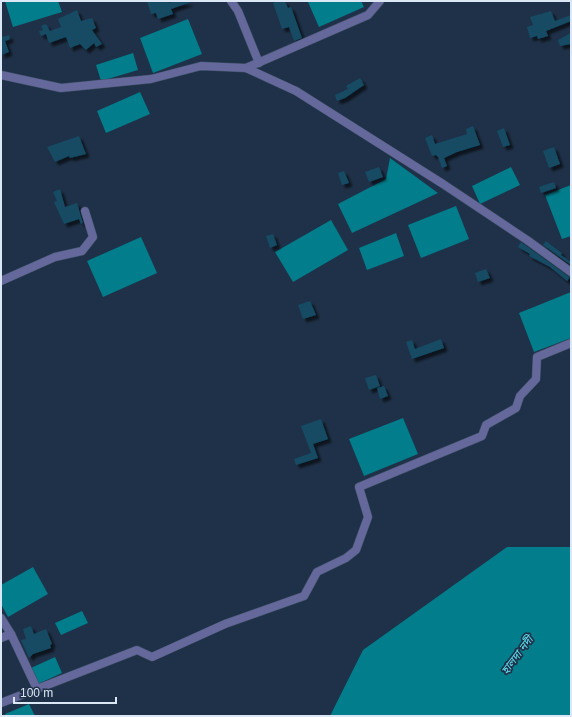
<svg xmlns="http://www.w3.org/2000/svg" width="572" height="717" viewBox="0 0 572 717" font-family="Helvetica,'Noto Sans Bengali',sans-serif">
	<defs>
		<filter id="shadow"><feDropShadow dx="3.5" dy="3.5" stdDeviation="1" flood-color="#0009"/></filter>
	</defs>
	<rect width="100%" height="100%" fill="#1f3148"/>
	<!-- water -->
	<g fill="#017d8b">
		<polygon points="5,1 58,1 62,12 13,27"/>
		<polygon points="311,1 361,1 364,7 319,27 308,2"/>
		<polygon points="188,19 202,54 153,73 140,38"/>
		<polygon points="133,53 138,70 101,81 96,65"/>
		<polygon points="140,92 150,114 106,133 97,111"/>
		<polygon points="390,158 438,193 352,233 338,204 386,179"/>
		<polygon points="511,167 520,185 480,204 472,186"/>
		<polygon points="571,185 571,236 562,239 545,195"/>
		<polygon points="456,206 469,239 421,258 408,225"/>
		<polygon points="331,220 348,250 293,282 275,252"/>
		<polygon points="396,233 404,256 367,270 359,248"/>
		<polygon points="141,237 157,273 103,297 87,261"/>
		<polygon points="571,292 571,338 534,352 519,313"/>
		<polygon points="403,418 418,454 364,476 349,439"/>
		<polygon points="507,547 571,547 571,716 330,716 363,650"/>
		<polygon points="33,567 48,594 8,617 1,604 1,585"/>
		<polygon points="82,611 88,623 61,635 55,623"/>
		<polygon points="55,657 62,673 38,684 31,668"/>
		<polygon points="29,704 35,716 6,716 5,714"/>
	</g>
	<!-- building -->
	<g fill="#144b64" filter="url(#shadow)">
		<polygon points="147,1 168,1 169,3 175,1 191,2 171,9 173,14 158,19 156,13 151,14"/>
		<polygon points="278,1 285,1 288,8 291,7 302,38 294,41 289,27 282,29 273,3"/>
		<polygon points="77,10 81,21 92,18 96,28 92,30 102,44 96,47 94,43 86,50 80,44 70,48 66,37 49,43 46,34 41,36 39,31 43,30 41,26 46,24 50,31 61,27 58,19"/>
		<polygon points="551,11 555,21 571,15 571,21 546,31 548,36 538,39 537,36 530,38 527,27 533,25 530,17"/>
		<polygon points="1,33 3,37 9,35 10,39 5,41 9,52 1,55"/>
		<polygon points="571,33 571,44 560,46 558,40"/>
		<polygon points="360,78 364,85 345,98 337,101 335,95 348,89 346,86"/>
		<polygon points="473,126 480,145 457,152 444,158 447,166 442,168 438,157 436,155 432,156 425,138 432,135 435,144 467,134 466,129"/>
		<polygon points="504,128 510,145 503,147 497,131"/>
		<polygon points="79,136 86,154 70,158 69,156 55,162 47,147"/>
		<polygon points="554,147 560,164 549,168 543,151"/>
		<polygon points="379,167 383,177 369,182 365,172"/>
		<polygon points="344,171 349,183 342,185 338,173"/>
		<polygon points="554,182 556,188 541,193 539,187"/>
		<polygon points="60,189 65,207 77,203 83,223 81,224 79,219 64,224 54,202 57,201 53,192"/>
		<polygon points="273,234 277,245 270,248 266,236"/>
		<polygon points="546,241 562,253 561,255 571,262 571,265 543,245"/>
		<polygon points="521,242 568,276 570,277 567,281 550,267 529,256 530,254 518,247"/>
		<polygon points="486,269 490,278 478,282 475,273"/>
		<polygon points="310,301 316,315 303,319 298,305"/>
		<polygon points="441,339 444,348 412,359 406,342 412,340 415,349"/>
		<polygon points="376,375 380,386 369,390 365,378"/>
		<polygon points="384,386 388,396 380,399 377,388"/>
		<polygon points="321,419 328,439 313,444 318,458 296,465 294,459 311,453 301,426"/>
		<polygon points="31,626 34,634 46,629 52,644 50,645 51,648 33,654 29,658 21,640 26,639 23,629"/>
	</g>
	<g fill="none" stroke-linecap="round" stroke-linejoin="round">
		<defs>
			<g id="street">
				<polyline points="231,1 238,11 259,63"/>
				<polyline points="246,68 368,15 380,1"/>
				<polyline points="1,75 61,88 151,79 201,66 246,68 296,91 443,184 527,240 571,272"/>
				<polyline points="1,281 55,257 82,251 93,237 85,211"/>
				<polyline points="1,618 11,634"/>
				<polyline points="1,638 11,634 37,689"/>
				<polyline points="1,703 137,650 152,657 225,624 304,596 317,572 346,558 356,550 368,517 359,487 482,436 486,425 516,408 520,396 536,379 537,357 571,343"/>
			</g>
		</defs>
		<!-- street casing -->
		<use href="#street" stroke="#3d4e64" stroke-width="9"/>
		<!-- street -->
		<use href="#street" stroke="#64689a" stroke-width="8"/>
	</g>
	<g text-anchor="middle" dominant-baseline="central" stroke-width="3.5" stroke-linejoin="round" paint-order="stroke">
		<!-- water labels -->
		<g font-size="11" font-style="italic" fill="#60e3f6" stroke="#1f3148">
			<text transform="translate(517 655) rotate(-53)">হালদা নদী</text>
		</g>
	</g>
	<!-- border -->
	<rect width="572" height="717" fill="none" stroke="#dce7f6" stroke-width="4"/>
	<!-- scale -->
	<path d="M14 697v6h102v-6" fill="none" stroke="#dce7f6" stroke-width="2"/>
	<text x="20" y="697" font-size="12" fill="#dce7f6" stroke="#1f3148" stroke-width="3" paint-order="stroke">100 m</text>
</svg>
